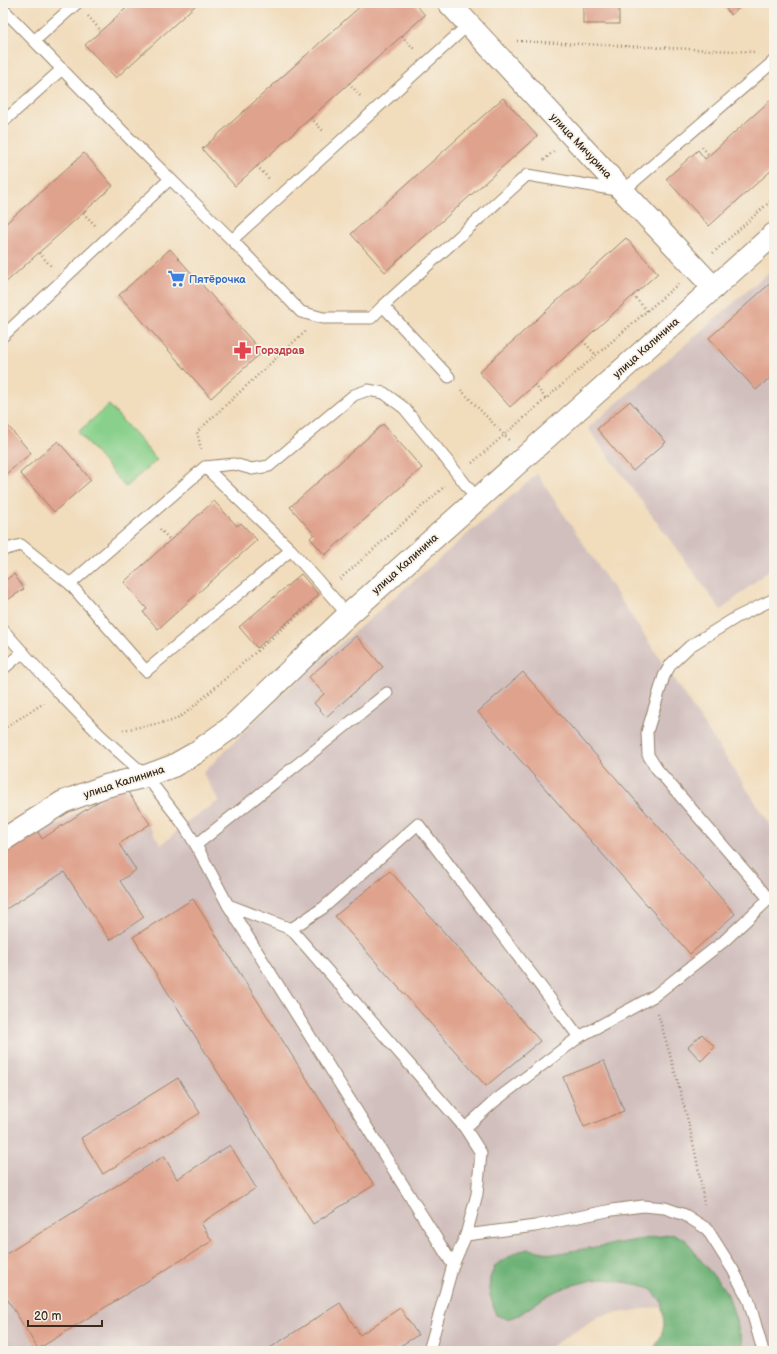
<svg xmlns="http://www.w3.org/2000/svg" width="777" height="1354" viewBox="0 0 777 1354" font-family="'Balsamiq Sans',sans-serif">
	<rect width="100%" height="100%" fill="#f7f3e8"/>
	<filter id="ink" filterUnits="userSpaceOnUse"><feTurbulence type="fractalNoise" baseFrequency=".025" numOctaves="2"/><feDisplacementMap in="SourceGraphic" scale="8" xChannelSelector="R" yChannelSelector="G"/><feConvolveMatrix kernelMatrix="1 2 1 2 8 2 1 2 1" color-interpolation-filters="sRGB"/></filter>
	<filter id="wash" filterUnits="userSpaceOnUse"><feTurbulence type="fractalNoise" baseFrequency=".012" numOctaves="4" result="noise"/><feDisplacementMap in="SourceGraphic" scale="16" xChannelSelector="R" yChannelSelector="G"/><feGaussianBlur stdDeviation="0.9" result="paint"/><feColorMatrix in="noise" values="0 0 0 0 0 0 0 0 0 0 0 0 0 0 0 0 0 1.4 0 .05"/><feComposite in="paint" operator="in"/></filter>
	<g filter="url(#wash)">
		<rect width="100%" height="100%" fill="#f1dcbb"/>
		<!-- industrial -->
		<g fill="#d1bfbe">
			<polygon points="774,268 774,566 721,610 588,428"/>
			<polygon points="537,474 774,830 774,1351 738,1351 724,1296 600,1316 544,1351 3,1351 3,854 53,827 122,785 161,845 174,834 183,824 219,801 203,773 278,698"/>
		</g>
		<!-- green -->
		<polygon fill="#88d08b" stroke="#627d54" points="109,405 157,460 125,487 78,432"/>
		<!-- forest -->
		<polygon fill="#6eb277" stroke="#546e4a" points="674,1234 686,1240 699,1258 722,1286 728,1295 732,1307 745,1351 649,1351 655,1347 661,1336 664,1325 663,1313 661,1301 652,1290 641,1285 605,1279 593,1280 569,1286 548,1295 519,1315 507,1319 496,1315 489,1291 490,1278 495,1266 516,1252 529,1249 553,1254"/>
		<g id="blocks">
			<!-- building -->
			<g fill="#dfa28c">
				<polygon points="132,3 198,3 116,78 85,45"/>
				<polygon points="364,3 414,3 425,15 235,186 202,149"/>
				<rect x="583" y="3" width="36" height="21"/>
				<polygon points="721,3 745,3 731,15"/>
				<polygon points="774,97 774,168 709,226 666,179 698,150 705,159"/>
				<polygon points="503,98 537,136 385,272 351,234"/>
				<polygon points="84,153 113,186 3,285 3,226"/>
				<polygon points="626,238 658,273 510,407 479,372"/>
				<polygon points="170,249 262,352 211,398 119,295"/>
				<polygon points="774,280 774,378 772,376 756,390 709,338"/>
				<polygon points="630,401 666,442 633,471 597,429"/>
				<polygon points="3,420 31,453 6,474 3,470"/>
				<polygon points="383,424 422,468 325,555 310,538 314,534 290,507"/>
				<polygon points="58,441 91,480 54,512 20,473"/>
				<polygon points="214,501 237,526 241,523 257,540 158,629 143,612 147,609 124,582"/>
				<polygon points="14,574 24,589 3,603 3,582"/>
				<polygon points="301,574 319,595 257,648 239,627"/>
				<polygon points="356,636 383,667 326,717 314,703 324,694 309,677"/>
				<polygon points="523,672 735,914 690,954 478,712"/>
				<polygon points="123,785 150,824 119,844 136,870 120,881 144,917 110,940 64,872 3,911 3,852 37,830 42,839"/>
				<polygon points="390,871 540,1041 486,1086 335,916"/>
				<polygon points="193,899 374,1185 313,1224 133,937"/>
				<polygon points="702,1034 715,1047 701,1061 688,1047"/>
				<polygon points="604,1061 624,1111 584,1127 563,1077"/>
				<polygon points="178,1078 200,1113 103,1174 81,1138"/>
				<polygon points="230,1145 256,1188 201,1223 212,1241 38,1349 3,1292 3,1256 164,1156 177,1179"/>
				<polygon points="340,1303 360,1335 400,1308 418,1335 392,1351 265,1351"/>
			</g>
		</g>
	</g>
	<g filter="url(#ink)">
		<use href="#blocks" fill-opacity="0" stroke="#96836c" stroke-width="1"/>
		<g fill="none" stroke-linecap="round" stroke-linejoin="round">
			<defs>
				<g id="service">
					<polyline points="3,9 134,143 232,240 301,312 323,318 371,318 383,306"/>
					<polyline points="35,40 77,3"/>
					<polyline points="3,122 62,69"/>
					<polyline points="232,240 468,25"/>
					<polyline points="3,336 170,179"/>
					<polyline points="449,377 383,306 527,175 623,191 774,61"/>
					<polyline points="205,467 234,464 252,469 269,466 354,395 368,390 384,393 404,408 445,458 477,499"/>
					<polyline points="3,550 21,545 70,584"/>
					<polyline points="291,550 146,671 70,584 205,467 291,550 348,615"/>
					<polyline points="3,630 59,693 100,735 146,776 183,824 196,845 228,905 453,1265 429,1351"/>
					<polyline points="3,669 23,652"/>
					<polyline points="196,845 387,693"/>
					<polyline points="228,905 291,929 323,908 418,824 579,1037 496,1100 465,1128 291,929"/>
					<polyline points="579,1037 654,996 724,941 769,899 657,769 648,755 647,732 664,676 671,664 690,646 737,617 774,599"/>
					<polyline points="466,1235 535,1226 612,1210 643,1206 665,1208 685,1215 707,1229 733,1270 749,1301 763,1351"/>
					<polyline points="453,1265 466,1235 477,1194 481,1153 465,1128"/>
				</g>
				<g id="minor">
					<polyline points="449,3 623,191 714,288"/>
					<polyline points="3,840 63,802 106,786 146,776 173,766 194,754 229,729 348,615 774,234"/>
				</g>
			</defs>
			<!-- service casing -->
			<use href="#service" stroke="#96836c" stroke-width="13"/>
			<!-- minor casing -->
			<use href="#minor" stroke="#96836c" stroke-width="24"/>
			<!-- path -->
			<g stroke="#96836c" stroke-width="2.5" stroke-dasharray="1 3" stroke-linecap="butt">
				<polyline points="88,16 101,31"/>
				<polyline points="402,36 415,50"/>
				<polyline points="517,41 756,52"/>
				<polyline points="349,83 362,98"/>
				<polyline points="311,118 324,132"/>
				<polyline points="702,147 709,155"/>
				<polyline points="544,160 554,151"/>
				<polyline points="257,166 270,180"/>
				<polyline points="83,213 96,226"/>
				<polyline points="39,253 51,266"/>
				<polyline points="713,253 774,198"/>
				<polyline points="633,295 647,311"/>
				<polyline points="583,341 596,355"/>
				<polyline points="535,385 546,399"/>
				<polyline points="461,390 509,440"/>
				<polyline points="201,449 197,432 288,347 305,332"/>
				<polyline points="472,463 678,284"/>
				<polyline points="160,529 170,540"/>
				<polyline points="340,579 445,486"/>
				<polyline points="3,729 44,703"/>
				<polyline points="123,730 172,721 186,713 313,602"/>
				<path d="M658,1014C676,1076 696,1140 704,1205"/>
			</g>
			<!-- service -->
			<use href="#service" stroke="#fff" stroke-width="11"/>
			<!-- minor -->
			<use href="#minor" stroke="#fff" stroke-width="22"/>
		</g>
	</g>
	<!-- icons -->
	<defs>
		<symbol id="supermarket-bare" viewBox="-9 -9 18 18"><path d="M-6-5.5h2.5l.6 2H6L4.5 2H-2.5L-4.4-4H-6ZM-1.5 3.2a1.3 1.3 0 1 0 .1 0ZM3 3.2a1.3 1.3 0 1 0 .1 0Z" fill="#3f7fe0" stroke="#f7f3e8" stroke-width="2.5" paint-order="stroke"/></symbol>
		<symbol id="pharmacy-bare" viewBox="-9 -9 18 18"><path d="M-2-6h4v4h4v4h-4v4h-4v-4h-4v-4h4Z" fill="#e0444e" stroke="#f7f3e8" stroke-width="2.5" paint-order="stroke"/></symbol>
	</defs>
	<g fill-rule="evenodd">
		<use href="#supermarket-bare" x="164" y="266" width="25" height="25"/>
		<use href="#pharmacy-bare" x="230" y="338" width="25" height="25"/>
	</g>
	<g text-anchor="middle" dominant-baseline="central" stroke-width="3.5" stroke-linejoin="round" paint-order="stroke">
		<!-- street labels -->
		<g font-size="11" fill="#3b2a1e" stroke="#f7f3e8">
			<text transform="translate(581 146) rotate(47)">улица Мичурина</text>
			<text transform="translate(646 348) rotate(-42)">улица Калинина</text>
			<text transform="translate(405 564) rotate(-42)">улица Калинина</text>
			<text transform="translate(124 782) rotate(-18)">улица Калинина</text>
		</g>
		<!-- shop labels -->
		<g font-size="11" font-weight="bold" fill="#366cbe" stroke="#f7f3e8" text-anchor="start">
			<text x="189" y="279">Пятёрочка</text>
		</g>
		<!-- health labels -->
		<g font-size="11" font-weight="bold" fill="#be3a42" stroke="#f7f3e8" text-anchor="start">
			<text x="255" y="350">Горздрав</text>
		</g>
	</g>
	<!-- margin -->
	<rect width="777" height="1354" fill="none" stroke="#f7f3e8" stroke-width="16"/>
	<!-- scale -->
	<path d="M28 1320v6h74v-6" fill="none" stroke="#3b2a1e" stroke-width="2"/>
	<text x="34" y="1320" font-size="12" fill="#3b2a1e" stroke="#f7f3e8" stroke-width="3" paint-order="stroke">20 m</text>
</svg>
